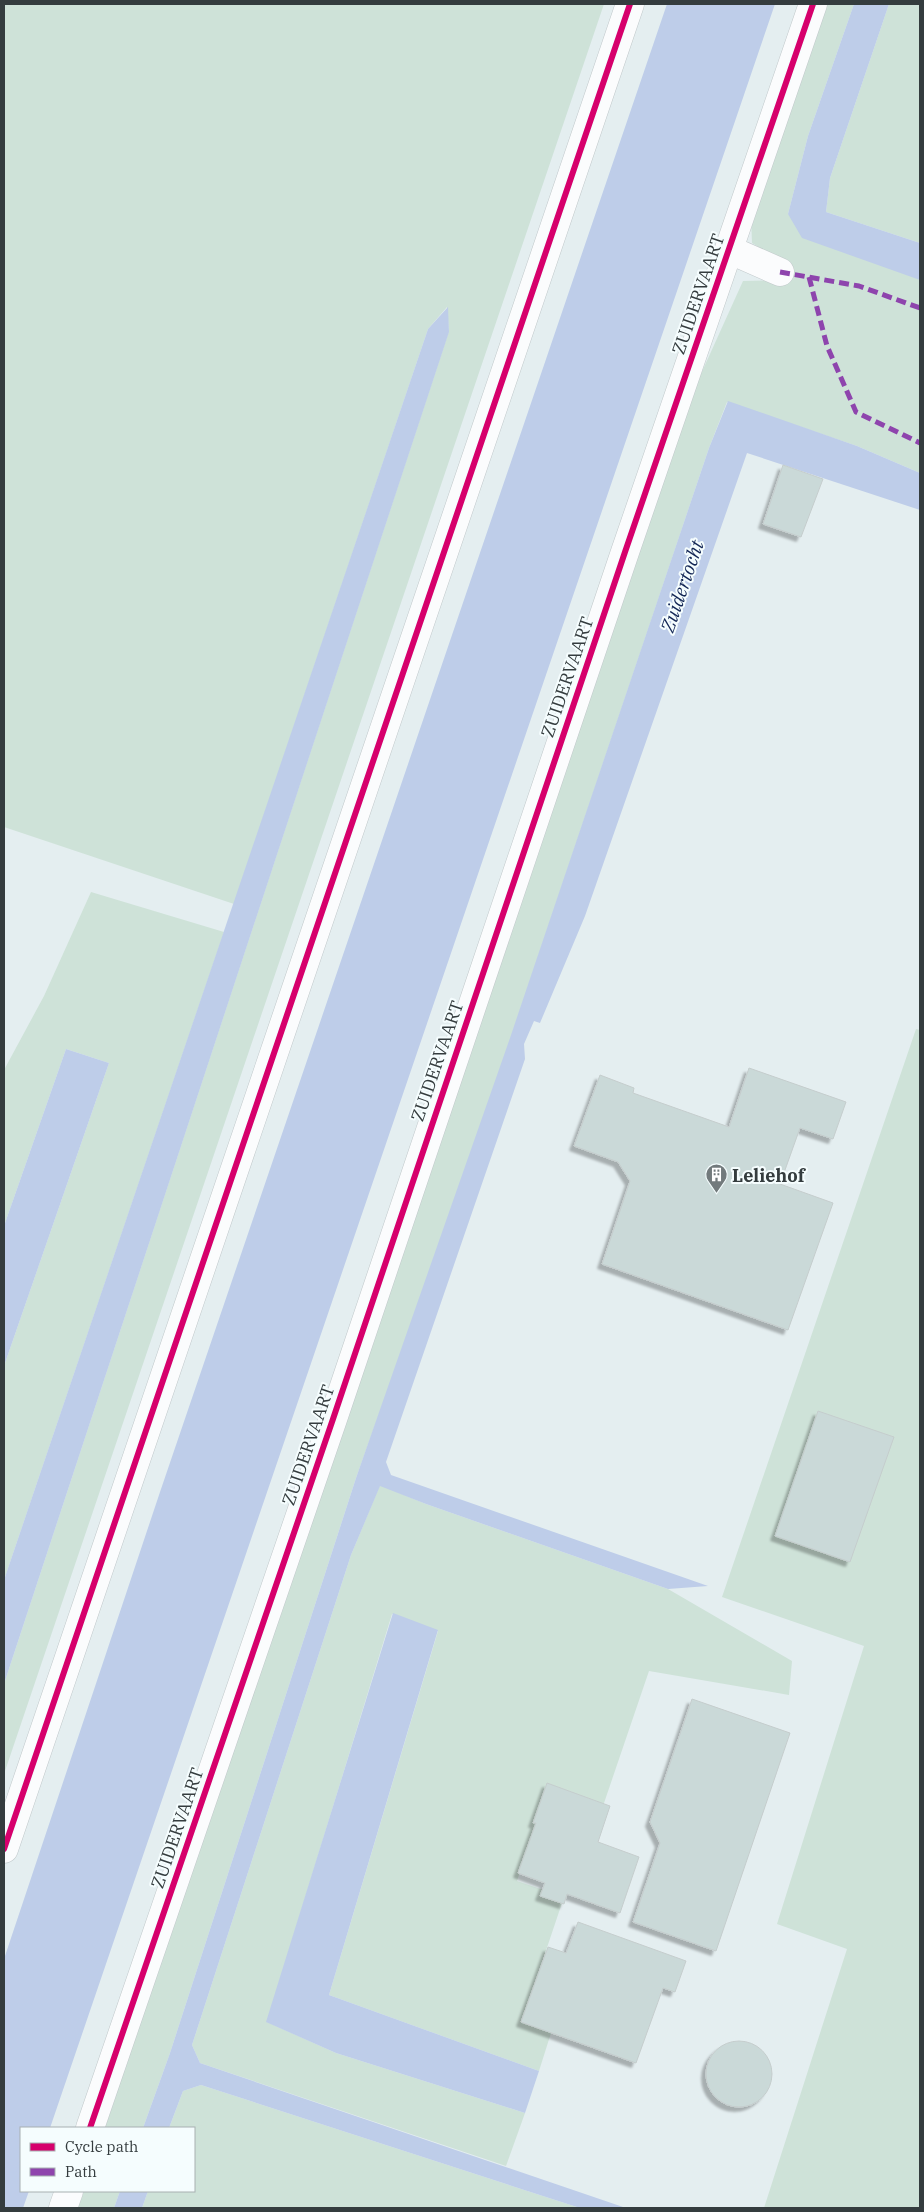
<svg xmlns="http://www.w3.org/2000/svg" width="924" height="2212" viewBox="0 0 924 2212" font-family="'IBM Plex Serif',serif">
	<defs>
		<filter id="shadow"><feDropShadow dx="-4.5" dy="4.5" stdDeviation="1" flood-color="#0004"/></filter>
	</defs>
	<rect width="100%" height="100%" fill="#e4eef0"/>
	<!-- green -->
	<g fill="#cee2d8">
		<polygon points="4,4 604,4 4,1774 4,1684 449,331 447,307 428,329 234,904 4,827"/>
		<polygon points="824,4 854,4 808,136 788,214 920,280 920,473 857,446 727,402 709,448 464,1177 356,1478 170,2053 143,2128 105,2128 315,1499 691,396 743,281 780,280 788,264 752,243 751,216"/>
		<polygon points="889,4 920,4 920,243 826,212 830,178"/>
		<polygon points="91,892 224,932 4,1580 4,1366 109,1063 66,1049 4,1226 4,1070 44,996"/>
		<polygon points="916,1029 920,1030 920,2208 764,2208 847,1949 777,1924 864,1646 722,1597"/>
		<polygon points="380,1485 426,1504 668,1589 792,1661 789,1695 649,1671 603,1806 547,1788 517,1881 564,1897 522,2022 551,2033 539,2071 329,1995 438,1631 392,1614 267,2022 336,2053 525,2113 506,2166 200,2063 192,2045 351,1555"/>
		<polygon points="201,2085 580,2208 142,2208 148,2191 194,2191 194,2128 169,2128 183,2091"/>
		<polygon points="84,2191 120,2191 114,2208 78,2208"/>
	</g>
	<!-- water -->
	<g fill="#becde9">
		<polygon points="667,4 775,4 50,2128 21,2128 21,2191 29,2191 23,2208 4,2208 4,1959 160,1492"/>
		<polygon points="854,4 889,4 830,178 826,212 920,243 920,280 802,238 788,214 808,136"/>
		<polygon points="448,307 449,332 4,1684 4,1580 428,329"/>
		<polygon points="728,401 857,446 920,473 920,510 747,453 585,916 540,1023 534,1021 524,1044 525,1059 386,1462 391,1475 708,1586 668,1589 426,1504 380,1486 351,1555 192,2045 200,2063 626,2208 580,2208 201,2085 183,2091 169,2128 143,2128 170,2053 356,1478 510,1038 709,448"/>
		<polygon points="66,1049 109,1063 4,1366 4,1226"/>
		<polygon points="393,1613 438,1630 329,1995 539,2071 525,2113 336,2053 266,2022"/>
		<polygon points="120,2191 148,2191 142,2208 114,2208"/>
	</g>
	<!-- building -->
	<g fill="#cad9d8" stroke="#c5cdcd" filter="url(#shadow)">
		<polygon points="783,465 823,479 801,537 763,524"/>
		<polygon points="749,1068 846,1102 833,1139 800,1128 780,1184 833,1203 788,1330 602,1264 630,1181 618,1162 574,1146 600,1075 634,1088 633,1093 729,1127"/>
		<polygon points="818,1411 894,1437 850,1562 775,1536"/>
		<polygon points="692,1699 790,1733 716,1951 633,1922 660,1843 650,1822"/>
		<polygon points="547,1783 610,1806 598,1842 639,1857 620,1913 567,1894 564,1904 540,1896 545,1883 518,1873 536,1823 533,1823"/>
		<polygon points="578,1922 686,1961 675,1992 663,1988 636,2063 521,2022 548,1947 566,1953"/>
		<circle cx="739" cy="2074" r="33"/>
	</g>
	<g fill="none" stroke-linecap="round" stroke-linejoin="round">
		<defs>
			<g id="minor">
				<polyline points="730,250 780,272"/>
				<polyline points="4,1849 630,4"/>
				<polyline points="90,2128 333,1419 625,552 813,4"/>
				<polyline points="63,2208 69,2191"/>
			</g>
		</defs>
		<!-- minor casing -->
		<use href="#minor" stroke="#c0c8ca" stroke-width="29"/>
		<!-- minor -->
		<use href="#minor" stroke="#fbfcfd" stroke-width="28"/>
		<!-- quiet -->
		<g stroke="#8e44ad" stroke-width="5" stroke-dasharray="10 5" stroke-linecap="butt">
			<polyline points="780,272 859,286 920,308"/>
			<polyline points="809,277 827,346 856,412 920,443"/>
		</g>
		<defs>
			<g id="cycleway">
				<polyline points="4,1849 630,4"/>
				<polyline points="90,2128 333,1419 625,552 813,4"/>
			</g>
		</defs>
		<!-- cycleway casing -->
		<use href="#cycleway" stroke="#f5fdfe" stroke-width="9"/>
		<!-- cycleway -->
		<use href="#cycleway" stroke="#d6006c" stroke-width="6"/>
	</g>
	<!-- icons -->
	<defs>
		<symbol id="building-pin" viewBox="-11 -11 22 30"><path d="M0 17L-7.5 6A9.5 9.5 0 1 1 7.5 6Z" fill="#727a7c" stroke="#f5fdfe"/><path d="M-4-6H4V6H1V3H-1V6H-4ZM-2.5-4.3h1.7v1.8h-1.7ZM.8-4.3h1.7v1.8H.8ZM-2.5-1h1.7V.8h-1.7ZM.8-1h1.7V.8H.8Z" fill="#fff"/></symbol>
	</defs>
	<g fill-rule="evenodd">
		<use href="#building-pin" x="704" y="1162" width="25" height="34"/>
	</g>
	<g text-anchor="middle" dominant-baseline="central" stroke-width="4" stroke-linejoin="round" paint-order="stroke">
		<!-- street labels -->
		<g font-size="18" fill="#343c3e" stroke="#f5fdfe">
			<text transform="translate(698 294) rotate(-71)">ZUIDERVAART</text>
			<text transform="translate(567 677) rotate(-71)">ZUIDERVAART</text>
			<text transform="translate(437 1061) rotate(-71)">ZUIDERVAART</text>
			<text transform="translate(308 1445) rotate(-71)">ZUIDERVAART</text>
			<text transform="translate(177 1828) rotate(-71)">ZUIDERVAART</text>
		</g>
		<!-- poi labels -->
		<g font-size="18" font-weight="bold" fill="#343c3e" stroke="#f5fdfe" text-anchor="start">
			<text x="732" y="1175">Leliehof</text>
		</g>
		<!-- water labels -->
		<g font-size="19" font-style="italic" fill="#132655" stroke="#f5fdfe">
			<text transform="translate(682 586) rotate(-71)">Zuidertocht</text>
		</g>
	</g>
	<!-- border -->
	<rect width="924" height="2212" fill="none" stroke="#343c3e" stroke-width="10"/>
	<!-- legend -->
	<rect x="20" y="2127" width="175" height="65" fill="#f5fdfe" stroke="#a8b0b1"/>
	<rect x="30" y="2143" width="25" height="8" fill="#d6006c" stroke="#a8b0b1"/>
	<text x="65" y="2152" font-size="15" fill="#343c3e">Cycle path</text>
	<rect x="30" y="2168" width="25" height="8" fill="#8e44ad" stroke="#a8b0b1"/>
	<text x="65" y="2177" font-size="15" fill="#343c3e">Path</text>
</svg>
